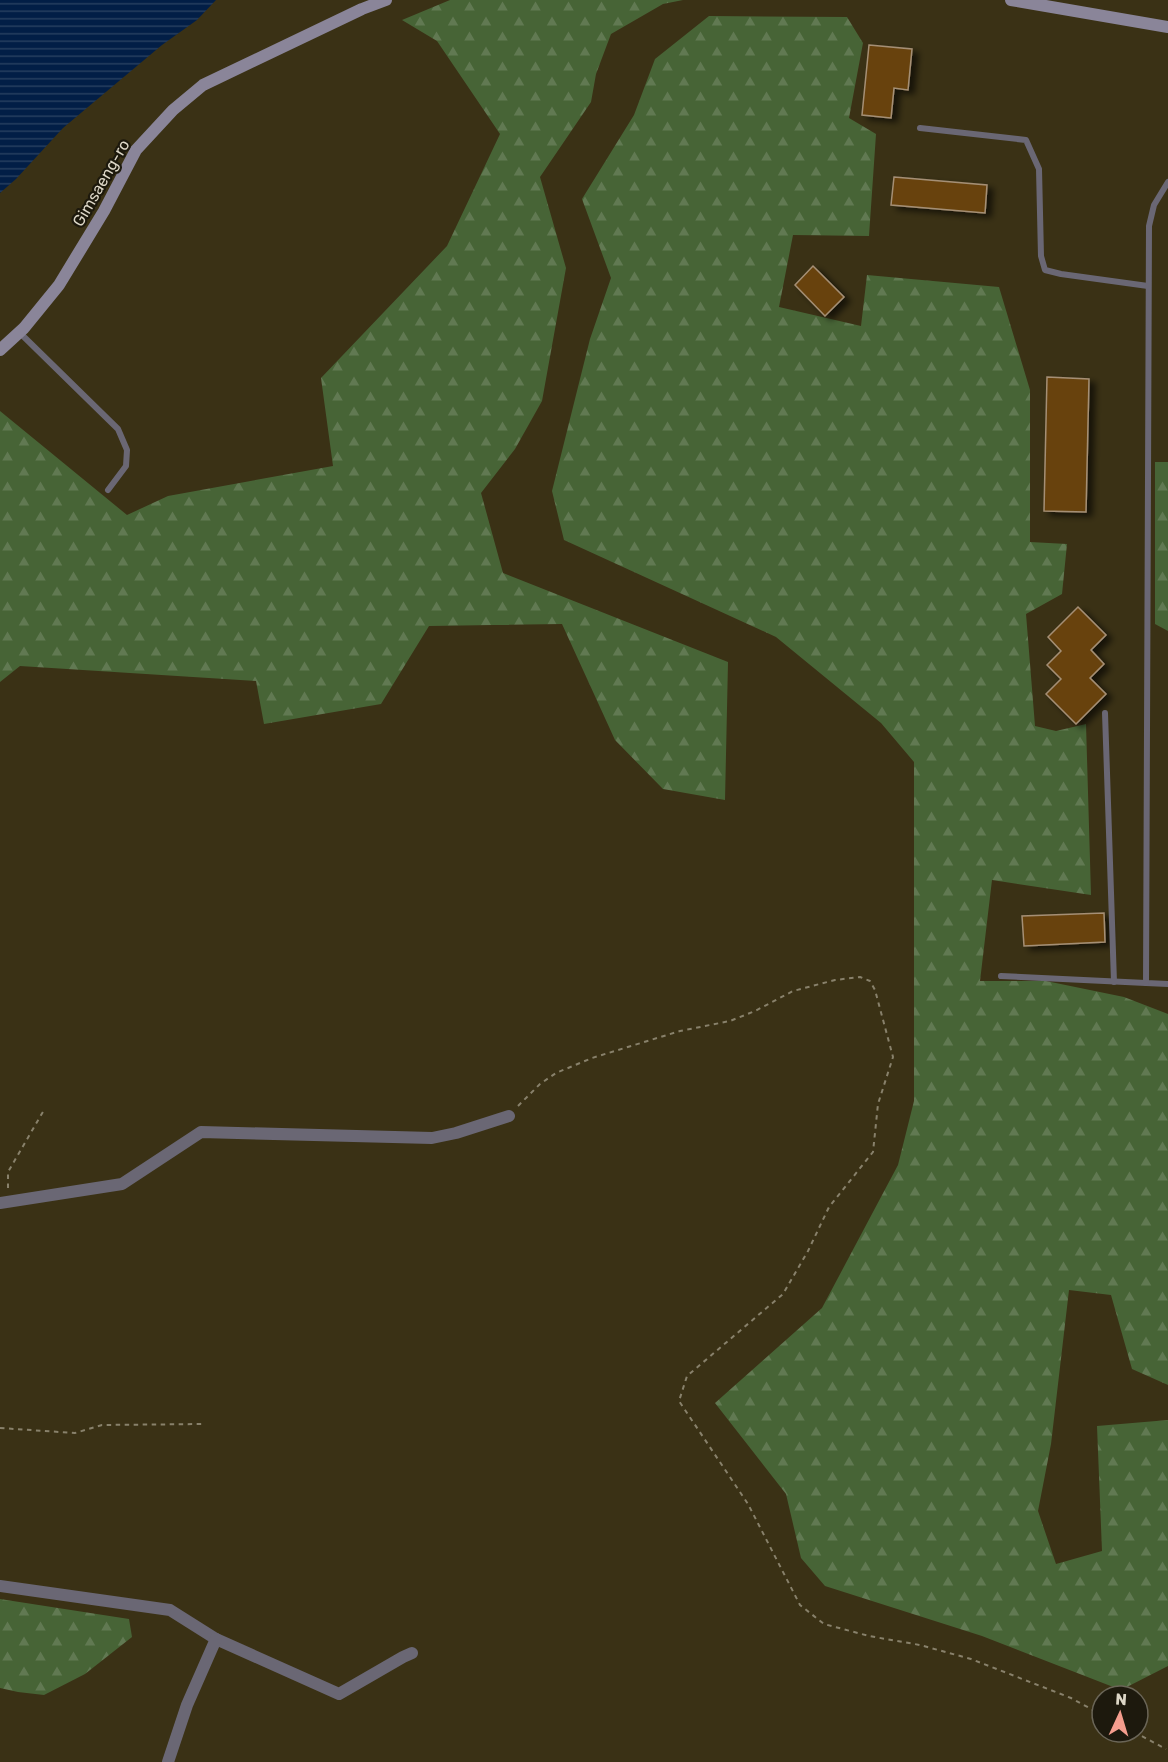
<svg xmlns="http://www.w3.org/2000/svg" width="1168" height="1762" viewBox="0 0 1168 1762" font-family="Rubik,sans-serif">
	<defs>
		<pattern id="forest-firs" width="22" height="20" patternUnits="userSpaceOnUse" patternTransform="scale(1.5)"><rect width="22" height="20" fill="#476436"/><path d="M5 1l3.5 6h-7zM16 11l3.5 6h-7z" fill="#617952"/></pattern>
		<pattern id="water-rules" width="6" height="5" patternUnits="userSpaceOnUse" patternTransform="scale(1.5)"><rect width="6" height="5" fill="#021e46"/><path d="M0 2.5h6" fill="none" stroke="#263e5f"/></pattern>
		<filter id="shadow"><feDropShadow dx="6" dy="4" stdDeviation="3" flood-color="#0009"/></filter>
	</defs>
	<rect width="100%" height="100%" fill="#3a3115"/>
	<!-- forest -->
	<g fill="url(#forest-firs)">
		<polygon points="450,0 683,0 663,4 611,34 596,74 591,102 540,177 566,268 542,401 515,449 481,493 503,573 728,662 725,800 663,789 615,740 562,624 429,626 381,704 264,724 256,681 20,666 0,682 0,411 127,515 168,496 333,466 321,378 447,246 500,134 437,41 402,20"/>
		<polygon points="709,16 847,17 863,43 849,118 876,134 869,236 793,235 779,307 861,326 867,275 999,287 1030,390 1030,542 1067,544 1062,594 1026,614 1035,726 1056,731 1086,724 1091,895 992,880 980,981 1046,981 1124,997 1168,1014 1168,1385 1132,1369 1111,1295 1069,1290 1051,1444 1038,1511 1056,1564 1102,1551 1097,1426 1168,1420 1168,1666 1121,1690 982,1636 825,1586 801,1558 786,1494 715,1403 822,1308 898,1165 914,1101 914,762 881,723 776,637 564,540 552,491 590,339 611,278 582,199 634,115 655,59"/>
		<polygon points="1155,462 1168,462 1168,631 1155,624"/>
		<polygon points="0,1599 129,1619 132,1637 85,1674 44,1695 18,1692 0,1688"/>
	</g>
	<!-- water -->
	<polygon fill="url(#water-rules)" points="0,0 216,0 197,20 162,45 63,128 16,179 0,193"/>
	<!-- building -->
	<g fill="#67430d" stroke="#a58f75" stroke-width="1.5" filter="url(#shadow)">
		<polygon points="869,45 912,49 908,90 894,88 891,118 862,115"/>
		<polygon points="894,177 987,185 985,213 891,205"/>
		<polygon points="813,266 844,297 825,316 795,285"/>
		<polygon points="1047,377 1089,379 1086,512 1044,511"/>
		<polygon points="1078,607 1106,635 1091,650 1104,664 1090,678 1106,694 1076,724 1046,694 1061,679 1047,665 1061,651 1048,637"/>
		<polygon points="1104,913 1105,942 1024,946 1022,916"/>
	</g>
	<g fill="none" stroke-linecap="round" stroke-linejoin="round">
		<!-- path -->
		<g stroke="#88816b" stroke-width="2" stroke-dasharray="4.5 4.5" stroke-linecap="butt">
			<polyline points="518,1106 540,1084 556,1073 592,1058 680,1031 730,1021 755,1011 793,991 835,980 860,977 870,981 875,990 893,1057 878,1104 873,1152 829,1207 808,1251 783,1294 687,1376 679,1401 748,1504 800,1605 824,1624 869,1636 920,1645 971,1659 1071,1698 1102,1715"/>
			<polyline points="8,1188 8,1172 44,1110"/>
			<polyline points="0,1428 75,1433 102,1425 205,1424"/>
			<polyline points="1134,1732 1166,1749"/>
		</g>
		<!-- lane -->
		<g stroke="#6a6774" stroke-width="6">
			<polyline points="920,128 1026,140 1039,169 1041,256 1045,270 1061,274 1148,286"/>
			<polyline points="1168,182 1154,205 1149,226 1146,983 1168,984"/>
			<polyline points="20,333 118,429 127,450 126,466 108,490"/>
			<polyline points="1105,713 1114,982"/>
			<polyline points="1001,976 1146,983"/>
		</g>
		<!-- street -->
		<g stroke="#6a6774" stroke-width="12">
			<polyline points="0,1203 122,1184 201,1132 432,1138 456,1133 509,1116"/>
			<polyline points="0,1586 170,1610 216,1639 339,1694 403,1657 412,1653"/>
			<polyline points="168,1762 187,1705 216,1639"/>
		</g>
		<!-- secondary -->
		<g stroke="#8a8599" stroke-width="12">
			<polyline points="1011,0 1168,27"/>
			<polyline points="0,350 24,328 59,285 104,211 136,150 173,110 203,85 362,9 386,0"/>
		</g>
	</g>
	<g text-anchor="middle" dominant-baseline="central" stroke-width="4.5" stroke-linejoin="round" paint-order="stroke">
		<!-- street labels -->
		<g font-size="16" fill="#ddd7c7" stroke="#1d190d">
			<text transform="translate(101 183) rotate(-60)">Gimsaeng-ro</text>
		</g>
	</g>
	<!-- north arrow -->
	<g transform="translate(1120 1714) rotate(4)"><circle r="28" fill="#1d190d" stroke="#6a6557" stroke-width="1.5"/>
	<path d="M0-4.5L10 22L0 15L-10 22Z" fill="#f49d8d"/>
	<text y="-9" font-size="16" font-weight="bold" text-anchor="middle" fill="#ddd7c7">N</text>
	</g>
</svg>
